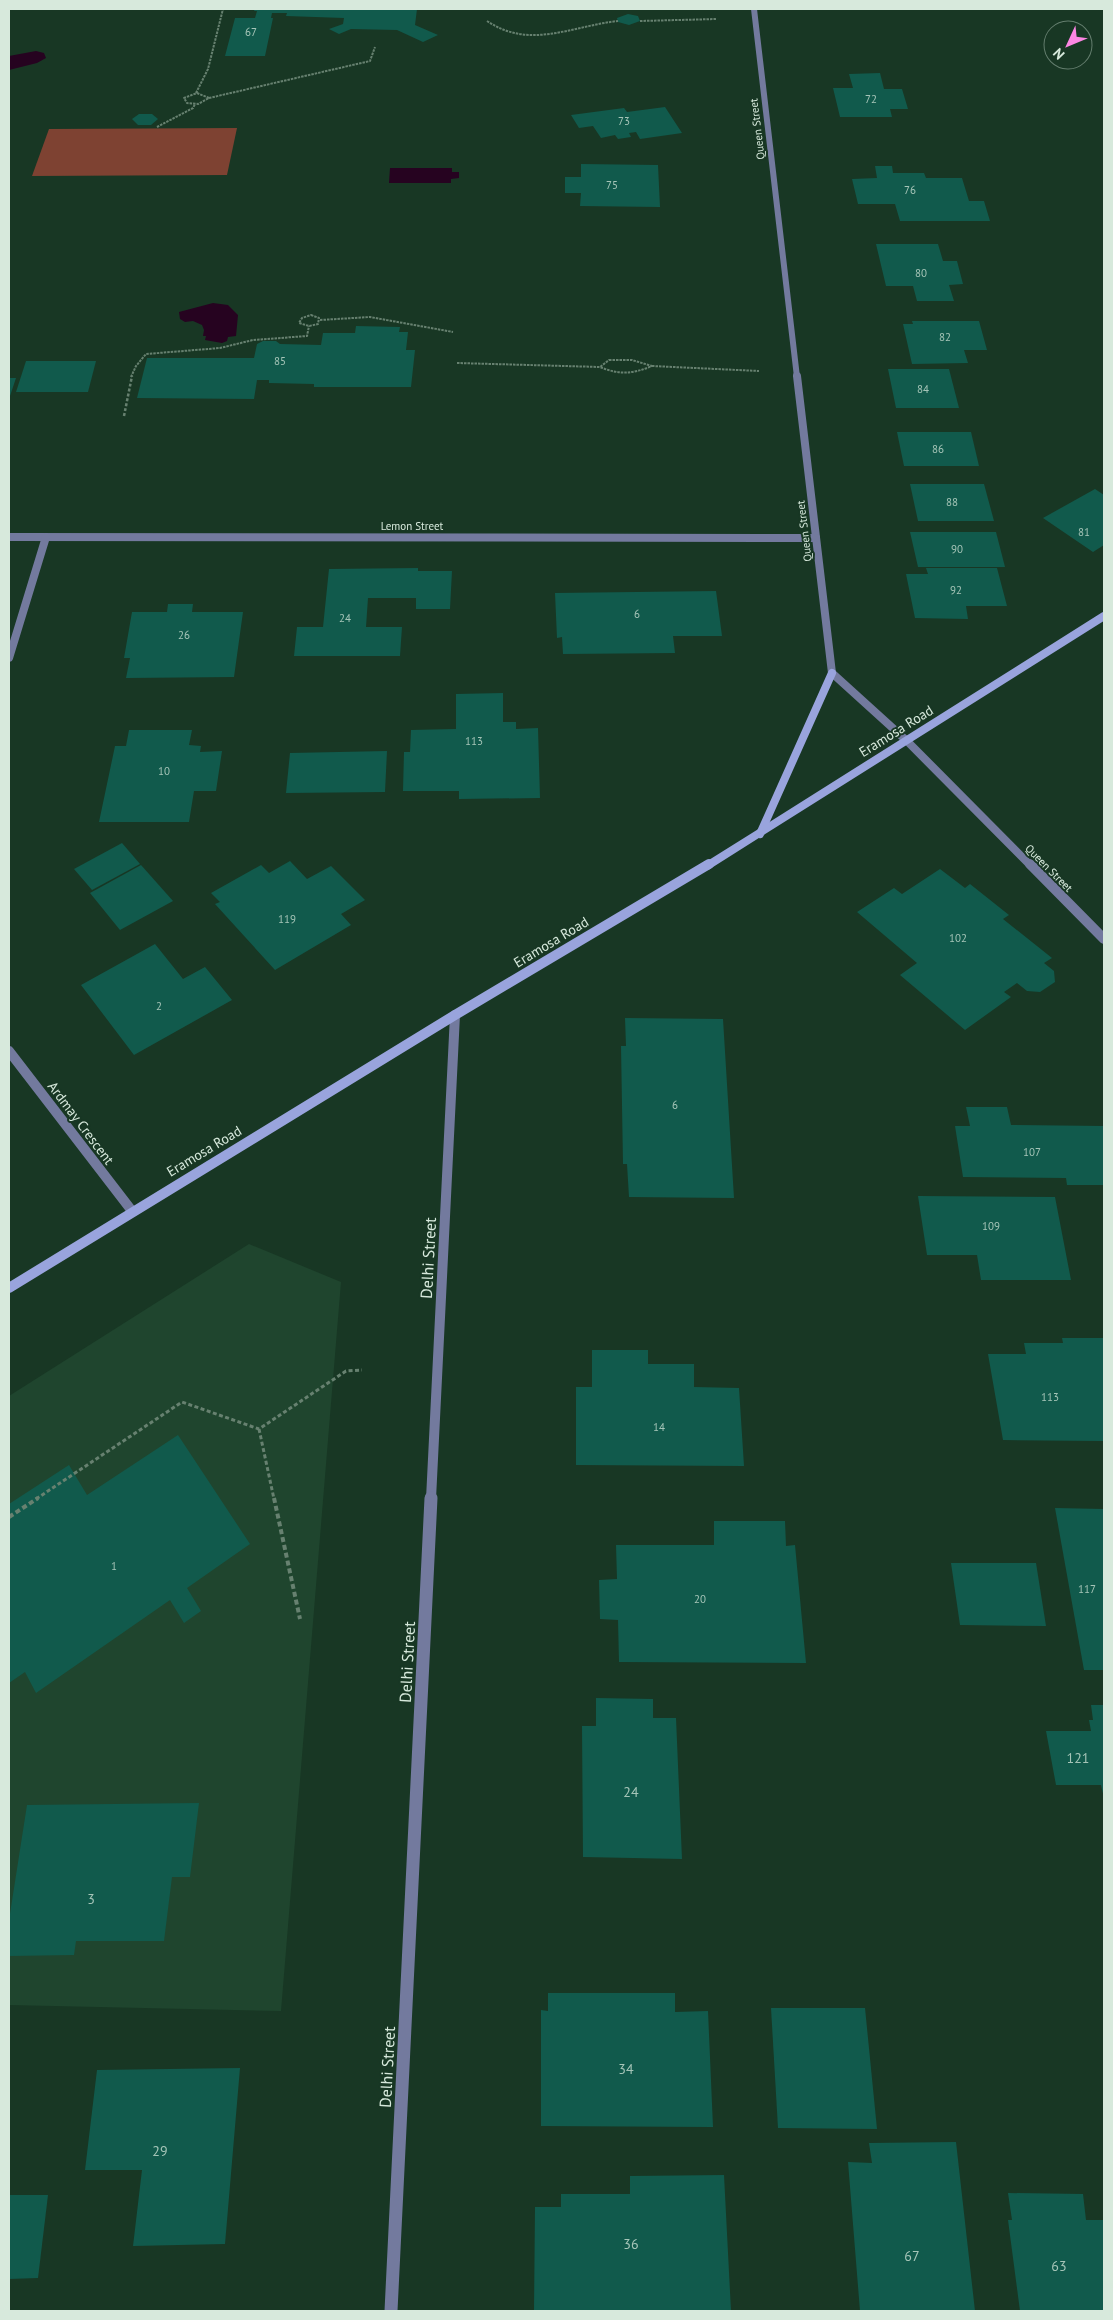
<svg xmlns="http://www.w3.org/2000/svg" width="1113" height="2320" viewBox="0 0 1113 2320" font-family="'PT Sans',sans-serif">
	<rect width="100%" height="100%" fill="#183724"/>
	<!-- built -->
	<polygon fill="#1f452e" points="249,1244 341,1282 281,2011 9,2005 9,1396"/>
	<!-- green -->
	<polygon fill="#7e4232" points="237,128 227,175 32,176 49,129"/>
	<!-- water -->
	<g fill="#260320">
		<polygon points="36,51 44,53 46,58 37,63 9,70 9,56"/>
		<polygon points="390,168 452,168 452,172 459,172 459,178 451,179 451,183 389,183"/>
		<polygon points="213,303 228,305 238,315 236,336 228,337 227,341 222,343 205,340 206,336 203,336 204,330 202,325 193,321 185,322 180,319 179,312"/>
	</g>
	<!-- building -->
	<g fill="#115a4c">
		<polygon points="255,9 417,9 415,25 438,35 423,42 397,30 351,29 339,34 329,29 343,24 344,18 286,16 287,13 272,13 271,18 273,18 265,56 225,56 235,18 255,18 257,11 254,11"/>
		<polygon points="628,14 638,16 640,21 629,25 618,22 617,18"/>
		<polygon points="880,73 884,89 902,89 908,109 890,109 892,117 840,117 833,88 853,88 849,74"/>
		<polygon points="665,107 682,133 640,139 636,132 629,133 631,137 618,139 615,135 601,138 593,126 579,128 571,115 624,108 627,112"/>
		<polygon points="139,114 152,114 158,119 151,125 138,125 132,119"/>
		<polygon points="581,164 658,165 660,207 580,206 581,193 565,193 565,177 581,177"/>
		<polygon points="875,166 892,166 893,173 924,173 926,178 962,178 969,201 984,201 990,221 900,221 895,204 858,204 852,179 877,178"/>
		<polygon points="876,244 938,244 943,261 957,261 963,284 949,285 954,301 917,301 913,286 886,286"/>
		<polygon points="912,321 979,321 987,350 964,350 968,363 912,364 903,324 913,324"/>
		<polygon points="356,326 400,327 399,332 408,332 406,350 415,350 411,387 314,387 314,384 269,383 269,380 257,380 254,399 137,398 147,358 254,358 257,344 263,341 276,341 280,344 321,345 323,333 355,333"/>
		<polygon points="26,361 96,361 88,392 16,392"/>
		<polygon points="888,369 949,369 959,408 896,408"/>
		<polygon points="9,378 16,378 9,399"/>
		<polygon points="897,432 971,432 979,466 904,466"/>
		<polygon points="910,484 984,484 994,521 918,521"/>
		<polygon points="1095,489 1104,495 1104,545 1093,552 1043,518"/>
		<polygon points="910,532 996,532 1005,567 918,567"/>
		<polygon points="418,568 418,571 452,571 450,609 416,609 416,598 368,598 366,627 402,627 400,656 294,656 297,627 323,627 329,569"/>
		<polygon points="926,568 997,568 1007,606 966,606 968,619 915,618 906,574 928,574"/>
		<polygon points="716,591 722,636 673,636 675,653 563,654 562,637 557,638 555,593"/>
		<polygon points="168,604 193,604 192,612 243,612 234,677 126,678 130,658 124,658 132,612 167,612"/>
		<polygon points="503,693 503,722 516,722 516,729 538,728 540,798 459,799 459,791 403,791 404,752 410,752 411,730 456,729 456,694"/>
		<polygon points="129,730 192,730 189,745 201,746 200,752 222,751 216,791 194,791 189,822 99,822 115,746 126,746"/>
		<polygon points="387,751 385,792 286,793 290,753"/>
		<polygon points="122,843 140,864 92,890 74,869"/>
		<polygon points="290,861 307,879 331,866 365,900 341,914 351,925 275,970 215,904 220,902 211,893 261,865 269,873"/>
		<polygon points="141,865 173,901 120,930 90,893"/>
		<polygon points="940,869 965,888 970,884 1009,915 1003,919 1052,958 1044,963 1054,971 1055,982 1040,992 1027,991 1017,983 1004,992 1011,997 965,1030 900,975 917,963 857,912 894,888 902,894"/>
		<polygon points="155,944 183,979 205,967 232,1000 134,1055 81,985"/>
		<polygon points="625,1018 723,1019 734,1198 629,1197 627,1164 623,1164 621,1046 626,1046"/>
		<polygon points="966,1107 1007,1107 1011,1125 1104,1126 1104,1185 1067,1185 1066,1178 963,1177 955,1126 970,1126"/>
		<polygon points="918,1196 1055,1197 1071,1280 981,1280 977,1255 927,1255"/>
		<polygon points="1062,1338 1103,1338 1104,1441 1003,1440 988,1354 1026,1354 1024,1343 1063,1343"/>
		<polygon points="592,1350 648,1350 648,1364 694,1364 694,1387 739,1388 744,1466 576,1465 576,1387 592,1387"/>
		<polygon points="178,1435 250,1544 187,1588 201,1611 184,1623 170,1600 36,1693 25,1672 9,1683 9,1504 69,1465 87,1495"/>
		<polygon points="1055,1508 1104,1509 1104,1670 1084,1670"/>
		<polygon points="714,1521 785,1521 786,1546 795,1545 806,1663 619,1662 618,1620 600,1619 599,1580 617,1579 616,1545 714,1545"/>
		<polygon points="951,1563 1036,1563 1046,1626 960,1625"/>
		<polygon points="596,1698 653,1699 653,1718 676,1718 682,1859 583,1857 582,1726 596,1726"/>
		<polygon points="1091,1705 1104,1705 1104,1798 1101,1785 1056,1785 1046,1731 1091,1731 1089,1720 1093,1720"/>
		<polygon points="199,1803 190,1877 172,1877 164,1941 76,1941 74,1955 9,1956 9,1920 27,1805"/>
		<polygon points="548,1993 675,1993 675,2012 708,2011 713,2127 541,2126 541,2010 548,2011"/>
		<polygon points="771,2008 865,2008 877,2129 778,2128"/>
		<polygon points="240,2068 225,2244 133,2246 142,2170 85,2170 97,2070"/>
		<polygon points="956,2142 975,2311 860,2311 848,2162 872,2163 869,2143"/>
		<polygon points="724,2175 731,2311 534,2311 535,2207 561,2207 561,2194 630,2194 630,2176"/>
		<polygon points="1008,2193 1083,2194 1086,2220 1104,2220 1104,2311 1020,2311 1008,2220 1012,2220"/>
		<polygon points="9,2195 48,2195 38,2278 9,2279"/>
	</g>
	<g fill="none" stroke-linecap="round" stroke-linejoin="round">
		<!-- path-far3 -->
		<g stroke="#678170" stroke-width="2" stroke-dasharray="2.5 1" stroke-linecap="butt">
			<path d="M487,21C530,50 571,26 618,21"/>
			<polyline points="640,21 717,19"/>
			<polyline points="196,93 208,69 223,9"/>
			<polygon points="197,93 209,98 198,104 187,103 184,98"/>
			<polyline points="209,98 370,61 375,47"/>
			<polyline points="157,127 193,108 195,104"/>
			<polygon points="311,315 319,318 318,324 309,326 299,323 302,318"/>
			<polyline points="320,320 370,317 453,332"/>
			<path d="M609,360H632L652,366C633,374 619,375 600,367Z"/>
			<polyline points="457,363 600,367"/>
			<polyline points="652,366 759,371"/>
			<polyline points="131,377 136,366 146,354 220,348 253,340 307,336 309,326"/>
		</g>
		<!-- path-far2 -->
		<polyline stroke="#678170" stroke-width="2.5" stroke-dasharray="3 2" stroke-linecap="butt" points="124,416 132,376"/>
		<!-- path-far1 -->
		<g stroke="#678170" stroke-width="3" stroke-dasharray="4 2.5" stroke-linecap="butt">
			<polyline points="259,1429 274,1499"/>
			<polyline points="36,1499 182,1402 259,1429 346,1371 362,1370"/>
		</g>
		<!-- path -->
		<g stroke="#678170" stroke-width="4" stroke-dasharray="5 3" stroke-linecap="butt">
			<polyline points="274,1498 300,1619"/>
			<polyline points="9,1517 38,1498"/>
		</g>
		<!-- minor-far2 -->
		<polyline stroke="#737a9e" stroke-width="6" points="754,9 797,377"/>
		<!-- minor-far1 -->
		<g stroke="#737a9e" stroke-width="8">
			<polyline points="797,376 832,673 907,741 1031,866"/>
			<polyline points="9,537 816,538"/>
			<polyline points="9,658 46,537"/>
		</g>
		<!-- minor -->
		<g stroke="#737a9e" stroke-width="10">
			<polyline points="1030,864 1104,939"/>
			<polyline points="9,1051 132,1211"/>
		</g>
		<!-- tertiary-far1 -->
		<polyline stroke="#737a9e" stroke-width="10" points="431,1499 455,1015"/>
		<!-- tertiary -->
		<polyline stroke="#737a9e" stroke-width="13" points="391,2311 431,1498"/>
		<!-- secondary-far1 -->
		<g stroke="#99a4dd" stroke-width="8">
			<polyline points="760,834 832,673"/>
			<polyline points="707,866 1104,616"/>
		</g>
		<!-- secondary -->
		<polyline stroke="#99a4dd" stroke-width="10" points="9,1288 455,1015 709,864"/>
	</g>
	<g text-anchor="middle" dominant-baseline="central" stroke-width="4" stroke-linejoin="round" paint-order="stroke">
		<!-- number labels -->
		<g font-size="11" fill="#a6c5b8">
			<text x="251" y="32">67</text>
			<text x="871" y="99">72</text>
			<text x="624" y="121">73</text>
			<text x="612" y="185">75</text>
			<text x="910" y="190">76</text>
			<text x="921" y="273">80</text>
			<text x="945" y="337">82</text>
			<text x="280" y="361">85</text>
			<text x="923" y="389">84</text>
			<text x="938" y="449">86</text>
			<text x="952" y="502">88</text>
			<text x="1084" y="532">81</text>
			<text x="957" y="549">90</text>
			<text x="956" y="590">92</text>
			<text x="637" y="614">6</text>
			<text x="345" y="618">24</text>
			<text x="184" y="635">26</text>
			<text x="474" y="741">113</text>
			<text x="164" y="771">10</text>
			<text x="287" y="919">119</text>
			<text x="958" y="938">102</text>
			<text x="159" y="1006">2</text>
			<text x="675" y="1105">6</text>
			<text x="1032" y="1152">107</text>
			<text x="991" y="1226">109</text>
			<text x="1050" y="1397">113</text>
			<text x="659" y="1427">14</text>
			<text x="114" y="1566">1</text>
			<text x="1087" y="1589">117</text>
			<text x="700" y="1599">20</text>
		</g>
		<!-- far-street labels -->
		<g font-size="11" fill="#d7e9dc" stroke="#183724">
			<text transform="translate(757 129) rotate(-97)">Queen Street</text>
			<text x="412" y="526">Lemon Street</text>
			<text transform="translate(804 531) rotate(-97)">Queen Street</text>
			<text transform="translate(1049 868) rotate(45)">Queen Street</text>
		</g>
		<!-- street labels -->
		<g font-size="14" fill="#d7e9dc" stroke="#183724">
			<text transform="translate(896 731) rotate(-32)">Eramosa Road</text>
			<text transform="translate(551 942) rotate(-31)">Eramosa Road</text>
			<text transform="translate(81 1123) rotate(53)">Ardmay Crescent</text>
			<text transform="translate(204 1151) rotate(-31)">Eramosa Road</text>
		</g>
		<!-- near-number labels -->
		<g font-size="14" fill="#a6c5b8">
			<text x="1078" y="1758">121</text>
			<text x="631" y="1792">24</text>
			<text x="91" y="1899">3</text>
			<text x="626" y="2069">34</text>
			<text x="160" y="2151">29</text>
			<text x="631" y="2244">36</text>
			<text x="912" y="2256">67</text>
			<text x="1059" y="2266">63</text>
		</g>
		<!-- near-street labels -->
		<g font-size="16" fill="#d7e9dc" stroke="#183724">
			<text transform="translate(428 1258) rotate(-87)">Delhi Street</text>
			<text transform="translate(407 1662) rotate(-87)">Delhi Street</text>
			<text transform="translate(387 2067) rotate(-87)">Delhi Street</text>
		</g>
	</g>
	<!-- border -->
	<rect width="1113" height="2320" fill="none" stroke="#d7e9dc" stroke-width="20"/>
	<!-- north arrow -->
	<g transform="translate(1068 45) rotate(226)"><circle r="24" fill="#183724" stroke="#647e6e"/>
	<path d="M0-4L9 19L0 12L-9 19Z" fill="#fc86e3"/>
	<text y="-8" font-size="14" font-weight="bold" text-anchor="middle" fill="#d7e9dc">N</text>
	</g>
</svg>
